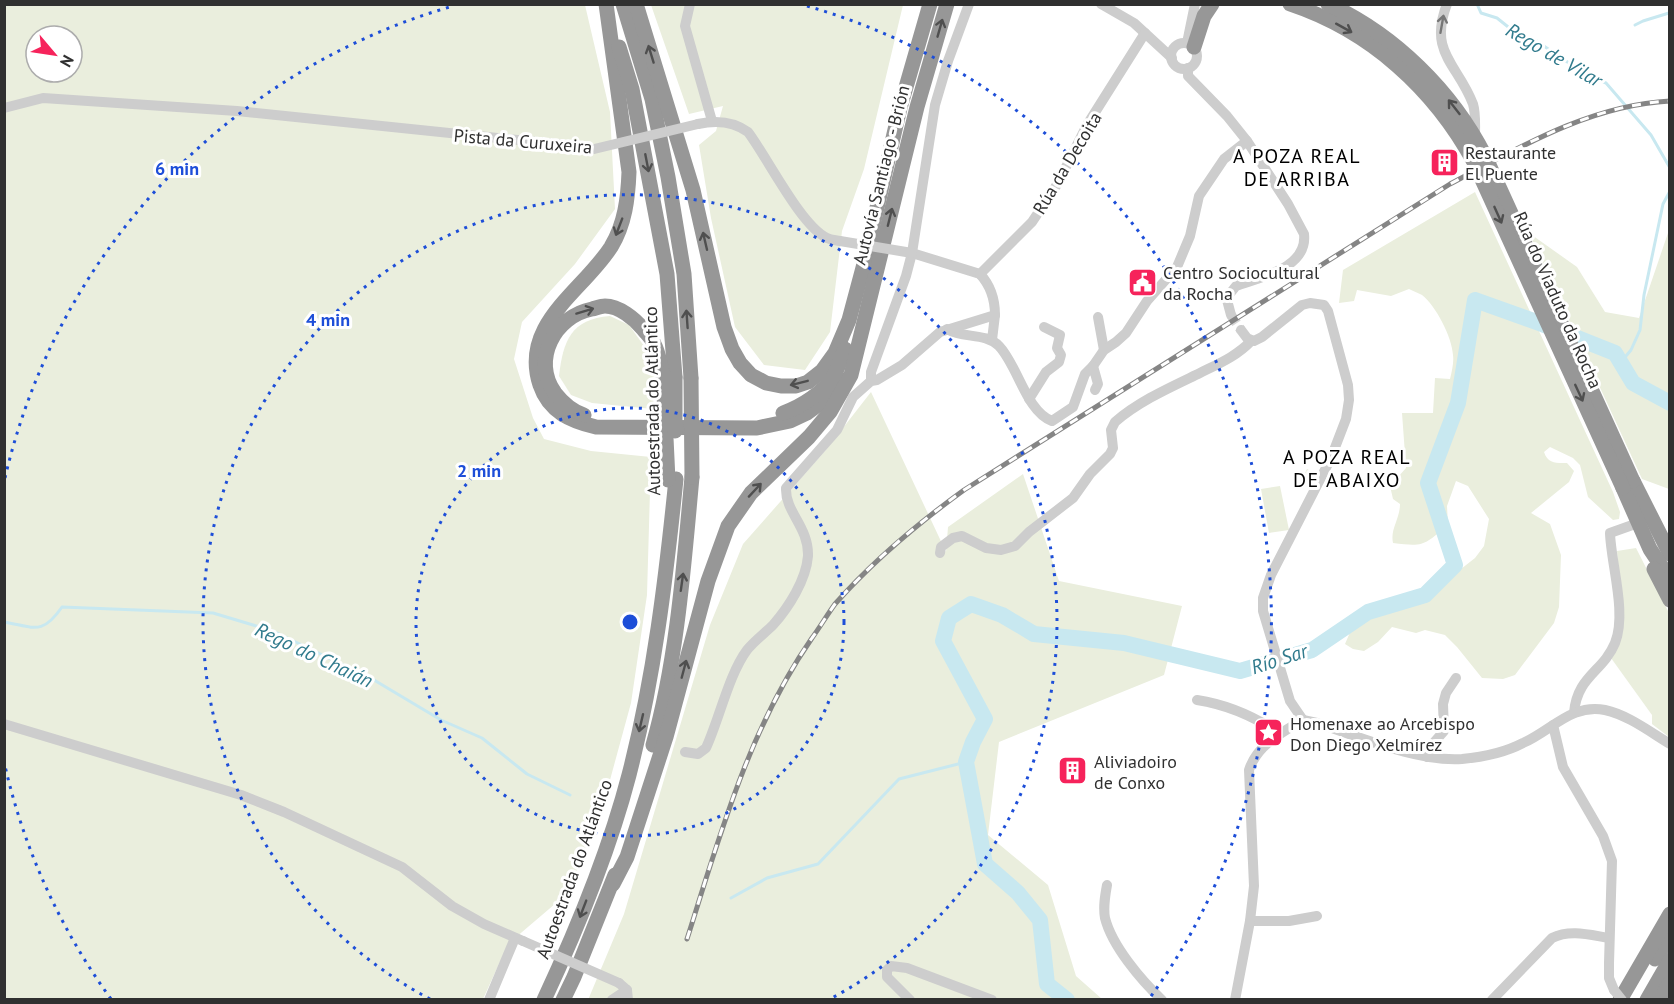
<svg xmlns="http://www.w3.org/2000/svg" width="1674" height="1004" viewBox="0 0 1674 1004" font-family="'PT Sans',sans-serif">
	<rect width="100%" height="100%" fill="#fff"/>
	<!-- green -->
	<g fill="#eaeedd" fill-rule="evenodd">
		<path d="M5,5H585L610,112L615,209L575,264L522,322L514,359L533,418L544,439L591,451L651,457L647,595L631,703L607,791L569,892L508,944L483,999L5,1000ZM36,36H72V72H36Z"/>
		<polygon points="651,5 903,5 864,169 842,231 830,332 805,370 764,365 735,327 711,218 699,145 716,131 723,106 689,114"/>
		<path d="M1475,192L1613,492L1620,512L1619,519L1613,520L1588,497L1580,465L1573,458L1550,447L1544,452C1548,464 1556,463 1567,463L1574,471L1569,482L1531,513L1550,524L1561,555L1559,607L1554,623L1515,675L1503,679L1482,678L1457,647L1445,635L1425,630L1416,633L1392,627L1378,642L1364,651L1353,649L1345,644L1354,623L1372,614L1405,606L1424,598L1475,558L1484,546L1489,519L1468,486L1456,481L1447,506L1448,525C1424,545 1425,547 1393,543C1390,529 1400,519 1400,504L1393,499L1390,486L1406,468L1402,413H1433L1435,378L1450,379C1452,371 1454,362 1453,355C1452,337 1436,306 1422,295C1418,293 1413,291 1409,289L1391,296L1357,290L1354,301L1339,303L1343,270Z"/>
		<polygon points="1669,230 1669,489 1642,479 1529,233 1577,267 1605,312 1639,318"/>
		<path d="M610,316L629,325L644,346L655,377L653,409L592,403L571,395L559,376C563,341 571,319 610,316Z"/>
		<polygon points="871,392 946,552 948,527 1023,474 1059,581 1182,606 1164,675 999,742 988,835 1048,885 1076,976 1102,999 588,1000 624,914 710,625 743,544 825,451"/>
		<polygon points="1307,469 1316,474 1309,488 1300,483"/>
		<polygon points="1280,486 1289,530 1269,533 1261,489"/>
		<polygon points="1636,548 1669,613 1669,737 1652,724 1652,715 1611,658 1623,624 1617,551"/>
	</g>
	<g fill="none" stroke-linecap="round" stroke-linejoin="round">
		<!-- stream -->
		<g stroke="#c8e8f0" stroke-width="3">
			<polyline points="1477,4 1481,13 1497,18 1512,30 1535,40 1585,74 1606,83 1651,135 1670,168"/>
			<polyline points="1635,25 1643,21 1669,13"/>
			<polyline points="1621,362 1631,350 1640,330 1644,295 1663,204 1670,191"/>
			<path d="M4,622C34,627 42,636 62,607L213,613L273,631L374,680L441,720L482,738L527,774L570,795"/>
			<polyline points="731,898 767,878 818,864 899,779 966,762"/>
		</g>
		<!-- river -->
		<polyline stroke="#c8e8f0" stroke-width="16" points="1067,1000 1047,984 1040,920 1018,893 985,864 966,762 973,742 985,719 943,641 949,618 971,604 1002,615 1034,634 1124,643 1240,671 1312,650 1368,612 1425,595 1455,565 1428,483 1458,403 1475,300 1542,324 1615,353 1633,383 1670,403"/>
		<!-- minor-tunnel -->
		<polyline stroke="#d6d6d6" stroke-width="10" stroke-dasharray="10 5" stroke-linecap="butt" points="1231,315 1241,330"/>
		<!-- minor -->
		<g stroke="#cdcdcd" stroke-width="10">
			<polyline points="690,4 685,26 712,121"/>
			<polyline points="1101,4 1134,23 1172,58"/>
			<path d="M1447,4C1428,53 1458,64 1473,104C1476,114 1475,126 1475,137"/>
			<polyline points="1187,43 1195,4"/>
			<circle cx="1184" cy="56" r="13"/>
			<path d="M1188,68V76L1227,116L1247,141L1288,204L1304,234C1308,268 1261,277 1236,286L1228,296L1227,300L1231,315"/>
			<polyline points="4,108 43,98 237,111 576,146 590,150"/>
			<path d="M698,124C716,120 733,121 748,132C767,157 801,226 827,238C831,240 836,240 840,241"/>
			<polyline points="912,253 980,274"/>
			<polyline points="980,274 1032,222 1058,183 1087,125 1145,33"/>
			<polyline points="1098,317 1104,350"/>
			<path d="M947,329C963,339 985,332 999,346C1018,366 1026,411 1052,421L1073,407L1085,374L1093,366L1104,350L1116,342L1126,333L1147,301L1177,267L1190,236L1199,196L1224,159L1247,141"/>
			<polyline points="1241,330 1247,338 1254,341 1262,337 1302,305 1310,303 1324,305 1328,311 1348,385 1349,400 1346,419 1331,458 1271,575 1263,598 1263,611 1290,701 1303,720"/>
			<polyline points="992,340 995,315"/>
			<polyline points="1093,366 1098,384 1095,390"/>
			<polyline points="871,381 871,372 906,276 912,253 935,105 948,61 969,4"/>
			<polyline points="1029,399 1046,372 1059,362 1061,355 1057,348 1060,335 1044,327"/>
			<path d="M940,553L941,547L953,538L962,536L986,548L1001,550L1015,546L1029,532L1073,498L1090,474L1110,454L1113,448L1111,430L1115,422C1139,401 1171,387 1200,373C1218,364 1237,356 1251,341"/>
			<path d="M1197,700C1229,705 1254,716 1280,734"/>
			<path d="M1574,713C1577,676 1603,672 1615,643C1627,613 1611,564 1610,533L1638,523"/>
			<path d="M1303,720L1317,723C1360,737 1417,762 1462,759C1484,757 1504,753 1523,743C1551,731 1572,703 1605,710C1628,715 1650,732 1670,744"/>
			<polyline points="4,724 241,795 284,812 402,867 452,906 484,924 523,941"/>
			<polyline points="1553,725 1563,767 1603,836 1612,861 1609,963 1609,978 1614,990"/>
			<path d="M685,752L698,754L706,748C719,720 729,674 747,650C754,641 765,633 773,625C789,607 806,580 808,556C809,527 785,512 786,488L837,430L853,397L871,381L877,380L902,365L940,332L995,315C995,300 991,286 980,274"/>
			<polyline points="1427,757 1430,747 1444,731 1443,704 1446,693 1456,678"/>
			<path d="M1107,885C1105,896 1103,907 1105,918C1112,946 1141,980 1162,1000"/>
			<polyline points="1250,921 1289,921 1317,916"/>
			<polyline points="619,983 627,990 628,1000"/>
			<polyline points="489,1000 515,938"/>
			<polyline points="612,1000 627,990"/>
			<polyline points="910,1000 887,977 887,970 891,966 907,968 992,1000"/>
			<path d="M1235,1000L1250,921L1254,886L1249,770C1257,745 1281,733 1303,720"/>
			<path d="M1492,1000L1552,938C1570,929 1590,935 1609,938"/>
		</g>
		<!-- highway -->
		<g stroke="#979797" stroke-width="15">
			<path d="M606,4L629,172C628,198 625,224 611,247C582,292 520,324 540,385C549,412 571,421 596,427L757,428L790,421L807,413L822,402L840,379"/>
			<polyline points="623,4 652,99 668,177 684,274 691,378"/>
			<polyline points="636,4 693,190 724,327 732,349 740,363 751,375 766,383 781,386 796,386 808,382 822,371 835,353 849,320 864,264 900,108 930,4"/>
			<path d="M1290,4C1371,31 1434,89 1474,162"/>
			<path d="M1328,4C1394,34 1452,91 1485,156"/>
			<polyline points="619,47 632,89 667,274 675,377"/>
			<polyline points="1194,47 1204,16 1212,4"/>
			<path d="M783,413C801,407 824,392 834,376C838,367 842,357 845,349"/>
			<path d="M584,415C572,411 562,402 555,393C531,360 555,316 592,309C596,308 601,306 605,306C619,306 635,319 643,329C647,334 652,338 654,344C659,353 660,365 663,374"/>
			<polyline points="1633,481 1670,554"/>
			<polyline points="1623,488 1650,549 1670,579"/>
			<polyline points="1654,569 1670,600"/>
			<path d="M653,745C677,661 684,564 692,477"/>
			<polyline points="613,884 627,857 666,737 708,581 728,526 751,493 809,437 830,412 851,375 917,107 947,4"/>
			<polyline points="1655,959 1670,936"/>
			<path d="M544,1000C578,927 609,852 629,775C654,678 666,578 676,479"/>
			<polyline points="563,1000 574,977 615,875"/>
			<polyline points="1620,1000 1670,914"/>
			<polyline points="1647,1000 1670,960"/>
			<polyline points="1659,1000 1670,983"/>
		</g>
		<defs>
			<path id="rail" d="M687,939C720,835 749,729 812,638C820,627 827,615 835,604C874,560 917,524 964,490L1450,184C1518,148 1590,105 1670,101"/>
		</defs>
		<!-- rail casing -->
		<use href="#rail" stroke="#858585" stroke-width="5"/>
		<!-- rail -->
		<use href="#rail" stroke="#fff" stroke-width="3" stroke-dasharray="9" stroke-linecap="butt"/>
		<!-- minor-bridge -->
		<g stroke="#cdcdcd" stroke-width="10">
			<polyline points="590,150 698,124"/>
			<polyline points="840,241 912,253"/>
			<polyline points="523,941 619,983"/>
			<polyline points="1614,990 1622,1000"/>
		</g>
		<!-- highway-bridge -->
		<g stroke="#979797" stroke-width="15">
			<polyline points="1485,156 1633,481"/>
			<polyline points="1474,162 1623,488"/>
			<polyline points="663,374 668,480"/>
			<polyline points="675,377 675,431"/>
			<polyline points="691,378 692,477"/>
		</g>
	</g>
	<!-- one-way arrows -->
	<defs><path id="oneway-shaft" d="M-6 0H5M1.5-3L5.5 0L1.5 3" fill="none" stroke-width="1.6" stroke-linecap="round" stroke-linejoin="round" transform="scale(1.5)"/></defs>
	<use stroke="#777" href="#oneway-shaft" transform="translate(1442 24) rotate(-80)"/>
	<g stroke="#4f4f4f">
		<use href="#oneway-shaft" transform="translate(940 28) rotate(-74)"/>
		<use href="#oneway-shaft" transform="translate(1344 28) rotate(29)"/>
		<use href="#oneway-shaft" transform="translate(651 54) rotate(-107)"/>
		<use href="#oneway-shaft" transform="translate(1454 107) rotate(-128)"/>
		<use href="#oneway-shaft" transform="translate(647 163) rotate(79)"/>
		<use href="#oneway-shaft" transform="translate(1498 215) rotate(66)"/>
		<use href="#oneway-shaft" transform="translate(890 217) rotate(-76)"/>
		<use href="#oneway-shaft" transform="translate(619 227) rotate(111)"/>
		<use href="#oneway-shaft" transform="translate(705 241) rotate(-103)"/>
		<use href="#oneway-shaft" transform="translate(585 311) rotate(-17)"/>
		<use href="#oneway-shaft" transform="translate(687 319) rotate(-94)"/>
		<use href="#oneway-shaft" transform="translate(799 383) rotate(166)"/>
		<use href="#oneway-shaft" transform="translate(1579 393) rotate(65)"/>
		<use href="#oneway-shaft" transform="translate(755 490) rotate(-47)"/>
		<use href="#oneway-shaft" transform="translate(682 582) rotate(-82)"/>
		<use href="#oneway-shaft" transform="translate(684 669) rotate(-75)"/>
		<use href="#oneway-shaft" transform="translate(641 723) rotate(103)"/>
		<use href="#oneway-shaft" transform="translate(583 909) rotate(111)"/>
	</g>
	<!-- distance rings -->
	<g fill="none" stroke="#1d4ed8" stroke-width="3" stroke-dasharray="3 6">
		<circle cx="630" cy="622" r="214"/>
		<path d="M430 999A427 427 0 1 1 830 999"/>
		<path d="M111 999A641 641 0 0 1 5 766M5 478A641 641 0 0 1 453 6M807 6A641 641 0 0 1 1149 999"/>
	</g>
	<!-- icons -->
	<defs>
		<symbol id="building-square" viewBox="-11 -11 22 22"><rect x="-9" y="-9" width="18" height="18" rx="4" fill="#f6235b" stroke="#fff"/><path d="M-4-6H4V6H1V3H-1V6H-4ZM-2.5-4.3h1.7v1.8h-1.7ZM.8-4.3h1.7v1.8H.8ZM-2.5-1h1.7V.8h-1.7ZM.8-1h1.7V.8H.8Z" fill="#fff"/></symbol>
		<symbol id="civic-square" viewBox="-11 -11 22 22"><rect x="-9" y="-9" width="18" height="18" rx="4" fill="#f6235b" stroke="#fff"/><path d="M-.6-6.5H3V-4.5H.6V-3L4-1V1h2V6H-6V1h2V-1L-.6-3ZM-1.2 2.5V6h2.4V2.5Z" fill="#fff"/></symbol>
		<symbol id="sight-square" viewBox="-11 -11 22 22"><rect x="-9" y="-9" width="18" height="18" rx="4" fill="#f6235b" stroke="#fff"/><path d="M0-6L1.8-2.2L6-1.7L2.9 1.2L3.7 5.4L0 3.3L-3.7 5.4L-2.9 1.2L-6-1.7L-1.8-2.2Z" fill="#fff"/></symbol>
	</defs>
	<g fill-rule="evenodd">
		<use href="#building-square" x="1428" y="146" width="33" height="33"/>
		<use href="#civic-square" x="1126" y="266" width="33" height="33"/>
		<use href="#sight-square" x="1252" y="716" width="33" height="33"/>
		<use href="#building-square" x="1056" y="754" width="33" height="33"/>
	</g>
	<g text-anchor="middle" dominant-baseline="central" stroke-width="6" stroke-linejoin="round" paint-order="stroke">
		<!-- street labels -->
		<g font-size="18" fill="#303030" stroke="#fff">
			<text transform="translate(523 141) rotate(5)">Pista da Curuxeira</text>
			<text transform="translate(1067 163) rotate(-59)">Rúa da Decoita</text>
			<text transform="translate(881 175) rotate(-76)">Autovía Santiago - Brión</text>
			<text transform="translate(1558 300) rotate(66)">Rúa do Viaduto da Rocha</text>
			<text transform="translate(652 401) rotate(-91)">Autoestrada do Atlántico</text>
			<text transform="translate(574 869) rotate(-70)">Autoestrada do Atlántico</text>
		</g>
		<!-- poi labels -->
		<g font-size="18" fill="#303030" stroke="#fff" text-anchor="start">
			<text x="1465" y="152">Restaurante<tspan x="1465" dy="21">El Puente</tspan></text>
			<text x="1163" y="272">Centro Sociocultural<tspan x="1163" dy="21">da Rocha</tspan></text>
			<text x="1290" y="723">Homenaxe ao Arcebispo<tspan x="1290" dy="21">Don Diego Xelmírez</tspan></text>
			<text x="1094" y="761">Aliviadoiro<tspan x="1094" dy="21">de Conxo</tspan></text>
		</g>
		<!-- water labels -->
		<g font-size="20" font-style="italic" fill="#317b8d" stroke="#fff">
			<text transform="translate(1554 55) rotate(30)">Rego de Vilar</text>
			<text transform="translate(314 655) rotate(25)">Rego do Chaián</text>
			<text transform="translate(1279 659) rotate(-18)">Río Sar</text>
		</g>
		<!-- neighbourhood labels -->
		<g font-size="20" letter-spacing="1.5" fill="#000" stroke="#fff">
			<text x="1297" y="156">A POZA REAL<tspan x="1297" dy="23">DE ARRIBA</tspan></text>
			<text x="1347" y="457">A POZA REAL<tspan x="1347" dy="23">DE ABAIXO</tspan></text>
		</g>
	</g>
	<circle cx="630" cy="622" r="9" fill="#1d4ed8" stroke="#fff" stroke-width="3"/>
	<g font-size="18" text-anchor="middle" font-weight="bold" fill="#1d4ed8" stroke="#fff" stroke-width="6" stroke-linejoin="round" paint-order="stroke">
		<text x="177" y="175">6 min</text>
		<text x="328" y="326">4 min</text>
		<text x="479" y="477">2 min</text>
	</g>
	<!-- border -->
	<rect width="1674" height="1004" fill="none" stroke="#303030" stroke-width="12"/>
	<!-- north arrow -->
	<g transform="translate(54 54) rotate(119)"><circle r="28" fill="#ffffff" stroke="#acacac" stroke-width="1.5"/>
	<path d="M0-4.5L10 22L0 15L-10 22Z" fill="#f6235b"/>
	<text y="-9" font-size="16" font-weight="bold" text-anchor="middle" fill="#303030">N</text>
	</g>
</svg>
